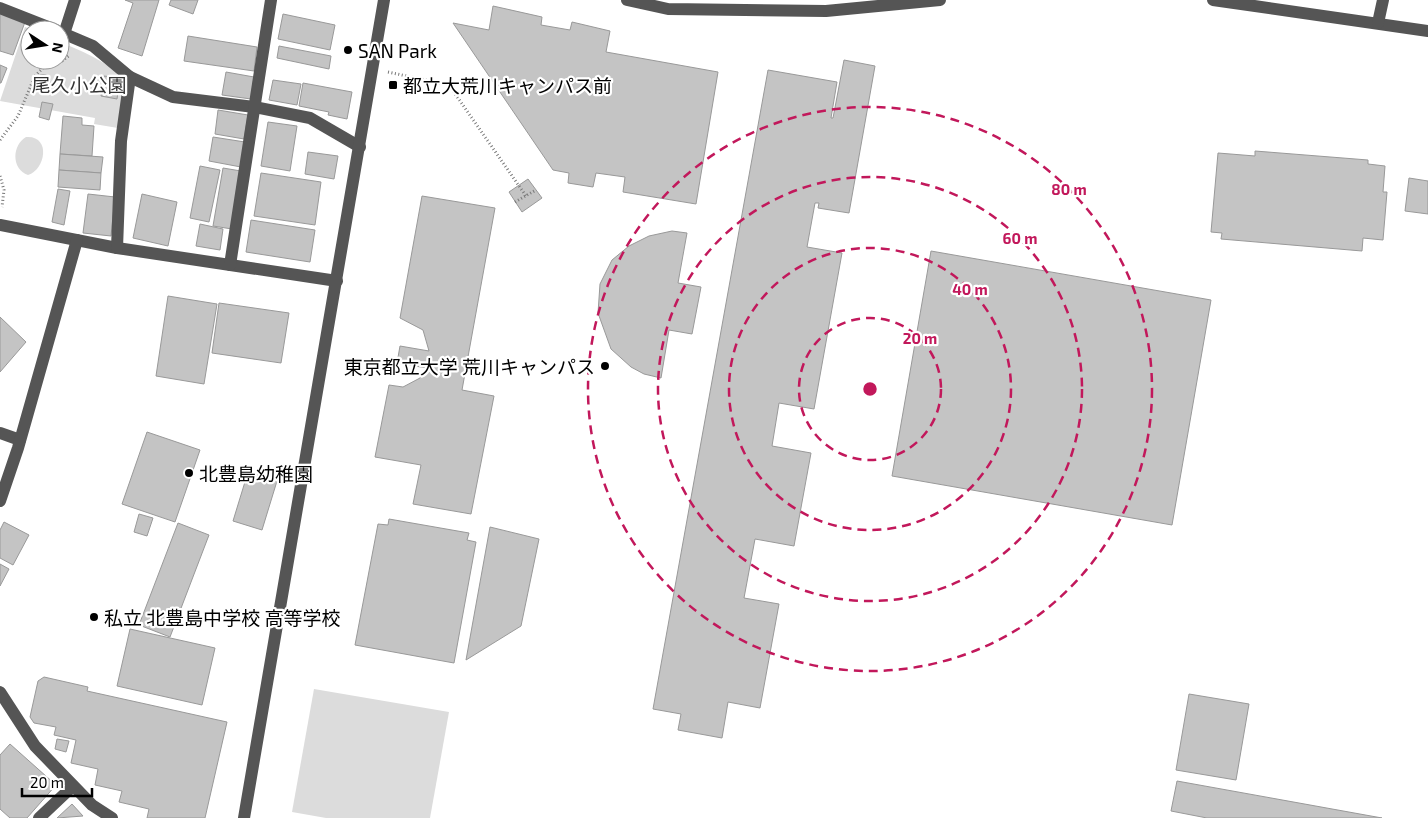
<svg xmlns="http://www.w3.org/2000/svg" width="1428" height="818" viewBox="0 0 1428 818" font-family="'Exo 2','Noto Sans JP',sans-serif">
	<rect width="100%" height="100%" fill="#fff"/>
	<!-- green -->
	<g fill="#dcdcdc">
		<path d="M25,27L32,30H30V60H60V42C75,48 117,65 122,81C126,96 120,114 118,128L94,124L95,118L0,101Z"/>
		<path d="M26,137C51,135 46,169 28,175C11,169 12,145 26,137Z"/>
		<polygon points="314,689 449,712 430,818 326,818 292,812"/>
	</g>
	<!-- building -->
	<g fill="#c4c4c4" stroke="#999">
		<polygon points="125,0 159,0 142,56 118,48 133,3"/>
		<polygon points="171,0 198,0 193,14 169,5"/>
		<polygon points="493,6 542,17 541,25 570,30 572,22 610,31 606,52 718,72 696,204 623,192 625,177 596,173 593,187 568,183 569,173 553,170 453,23 489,30"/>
		<polygon points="0,12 25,22 13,55 0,51"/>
		<polygon points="283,14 335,25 330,50 278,39"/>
		<polygon points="188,36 257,47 254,71 184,61"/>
		<polygon points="279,46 331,56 329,69 277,58"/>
		<polygon points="844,60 875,66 849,213 818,208 819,203 815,203 807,247 842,253 814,409 779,403 772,446 811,453 794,546 755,539 744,598 779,604 760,708 728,702 722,738 678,730 681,714 653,709 768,70 837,82 831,118 833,118"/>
		<polygon points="0,65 7,68 1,83 0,83"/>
		<polygon points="226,72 254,77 251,99 222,95"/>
		<polygon points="104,76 120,78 117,99 101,96"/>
		<polygon points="273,80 301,84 297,105 269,100"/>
		<polygon points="303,83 352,92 347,119 328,115 329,112 299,106"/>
		<polygon points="42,102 53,104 49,120 39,117"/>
		<polygon points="218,110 248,115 244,139 215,134"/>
		<polygon points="63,116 82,118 82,125 94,126 92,156 60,154"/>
		<polygon points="268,122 297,126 290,171 261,166"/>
		<polygon points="213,137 245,142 241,167 209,161"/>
		<polygon points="1255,151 1368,160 1368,164 1385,166 1383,192 1387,192 1383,240 1363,238 1362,251 1221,239 1222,233 1211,232 1218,153 1255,156"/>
		<polygon points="308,152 338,156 334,179 305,174"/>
		<polygon points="60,154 103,157 101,173 59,170"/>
		<polygon points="200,166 220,170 209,222 190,218"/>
		<polygon points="223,168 241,171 232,229 213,226"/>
		<polygon points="59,170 101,173 100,190 58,187"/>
		<polygon points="261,173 321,182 315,225 254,216"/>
		<polygon points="1409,178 1428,181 1428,214 1405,211"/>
		<polygon points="528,179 542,198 522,212 509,192"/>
		<polygon points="58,189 70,191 64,225 52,222"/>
		<polygon points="88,194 115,197 111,236 83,233"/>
		<polygon points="142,194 177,202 168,246 133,238"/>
		<polygon points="422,196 495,208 462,390 494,396 471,514 413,504 421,465 375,457 389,385 403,387 420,378 427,368 397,363 400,346 429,351 423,330 400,318"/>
		<polygon points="251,220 315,230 310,262 246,252"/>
		<polygon points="200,224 223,229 220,250 196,246"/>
		<polygon points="672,231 687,233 678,283 701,287 692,334 669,330 661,378 644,374 631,367 611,349 598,313 600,284 612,260 629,246 649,236"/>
		<polygon points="931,251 1211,300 1172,525 892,476"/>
		<polygon points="168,296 217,304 204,384 156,376"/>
		<polygon points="219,303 289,313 281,363 212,353"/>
		<polygon points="0,317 26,342 0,372"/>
		<polygon points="147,432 200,450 175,522 122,504"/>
		<polygon points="248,472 277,481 262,530 233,521"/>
		<polygon points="139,514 153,518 147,536 134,532"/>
		<polygon points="389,519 469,533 467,540 476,542 454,663 355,645 378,524 388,525"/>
		<polygon points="4,522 29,535 13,565 0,558 0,530"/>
		<polygon points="178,523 209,535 170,637 139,625"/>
		<polygon points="490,527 539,539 521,626 466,660"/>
		<polygon points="0,564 9,569 0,586"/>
		<polygon points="130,629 215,648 202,705 117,686"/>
		<polygon points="44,677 88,687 87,691 227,722 205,818 147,818 149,809 119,802 122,791 95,785 98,769 71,763 76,740 54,735 56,727 34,723 30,717 38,681"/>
		<polygon points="1189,694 1249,704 1236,780 1176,770"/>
		<polygon points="57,739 69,741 66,752 55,749"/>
		<polygon points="10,744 56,785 27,818 10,818 0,809 0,755"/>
		<polygon points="1177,781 1382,818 1207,818 1171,811"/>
		<polygon points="72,804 83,816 57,818"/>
	</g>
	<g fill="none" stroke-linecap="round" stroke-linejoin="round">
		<!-- path -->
		<g stroke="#777" stroke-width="3" stroke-dasharray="1 2.5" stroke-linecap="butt">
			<polyline points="388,72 449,85 526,196"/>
			<polyline points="0,140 18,116 35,76 43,68 62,61 70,55"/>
			<polyline points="0,176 4,190 2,207"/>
			<polyline points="515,202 536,190"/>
		</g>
		<!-- minor -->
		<g stroke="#555" stroke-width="12">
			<polyline points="627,0 668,9 826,11 940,0"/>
			<polyline points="1213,0 1428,31"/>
			<polyline points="0,8 56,30"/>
			<polyline points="1378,23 1383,0"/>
			<polyline points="60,32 93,46 130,77 173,97 254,107 310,118 360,147"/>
			<polyline points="64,34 75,0"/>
			<polyline points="0,225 117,248 337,281"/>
			<polyline points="117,248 121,141 130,77"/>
			<polyline points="230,265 271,0"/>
			<polyline points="0,433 20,440"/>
			<polyline points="0,501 18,448 77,240"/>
			<polyline points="0,692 35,746 92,805 112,818"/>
			<polyline points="39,818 73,786"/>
			<polyline points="244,818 384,0"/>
		</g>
	</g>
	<!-- trees -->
	<circle fill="#8f8f8f" cx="43" cy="82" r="8"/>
	<!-- distance rings -->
	<g fill="none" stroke="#c2185b" stroke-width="2.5" stroke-dasharray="9 6">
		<circle cx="870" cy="389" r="71"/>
		<circle cx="870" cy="389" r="141"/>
		<circle cx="870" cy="389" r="212"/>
		<circle cx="870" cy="389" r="282"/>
	</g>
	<!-- markers -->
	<g fill="#000" stroke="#fff" stroke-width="2">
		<circle cx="348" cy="50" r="5"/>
		<rect x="388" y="80" width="10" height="10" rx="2.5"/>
		<circle cx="605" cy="366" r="5"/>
		<circle cx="189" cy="473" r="5"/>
		<circle cx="94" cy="617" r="5"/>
	</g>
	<g text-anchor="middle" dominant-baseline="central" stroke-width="4.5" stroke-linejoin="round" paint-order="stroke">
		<!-- poi labels -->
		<g font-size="19" fill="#000" stroke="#fff" text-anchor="start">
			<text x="358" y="50">SAN Park</text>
			<text x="403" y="85">都立大荒川キャンパス前</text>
			<text x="595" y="366" text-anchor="end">東京都立大学 荒川キャンパス</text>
			<text x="199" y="473">北豊島幼稚園</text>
			<text x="104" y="617">私立 北豊島中学校 高等学校</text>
		</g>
		<!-- park labels -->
		<g font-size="19" fill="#333" stroke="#fff">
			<text x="79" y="84">尾久小公園</text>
		</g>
	</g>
	<circle cx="870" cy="389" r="8" fill="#c2185b" stroke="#fff" stroke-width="2.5"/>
	<g font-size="15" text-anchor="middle" font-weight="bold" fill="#c2185b" stroke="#fff" stroke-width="4.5" stroke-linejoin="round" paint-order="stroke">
		<text x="1069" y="195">80 m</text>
		<text x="1020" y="244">60 m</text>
		<text x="970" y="295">40 m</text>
		<text x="920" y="344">20 m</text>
	</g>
	<!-- north arrow -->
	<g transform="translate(45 45) rotate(102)"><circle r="24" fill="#ffffff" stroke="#999999"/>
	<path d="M0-4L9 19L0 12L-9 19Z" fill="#000000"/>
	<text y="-8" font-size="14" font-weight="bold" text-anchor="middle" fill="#000000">N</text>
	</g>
	<!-- scale -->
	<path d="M22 788v8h70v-8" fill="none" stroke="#000000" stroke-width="2.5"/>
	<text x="30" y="788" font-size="15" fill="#000000" stroke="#ffffff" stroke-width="4" paint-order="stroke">20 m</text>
</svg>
